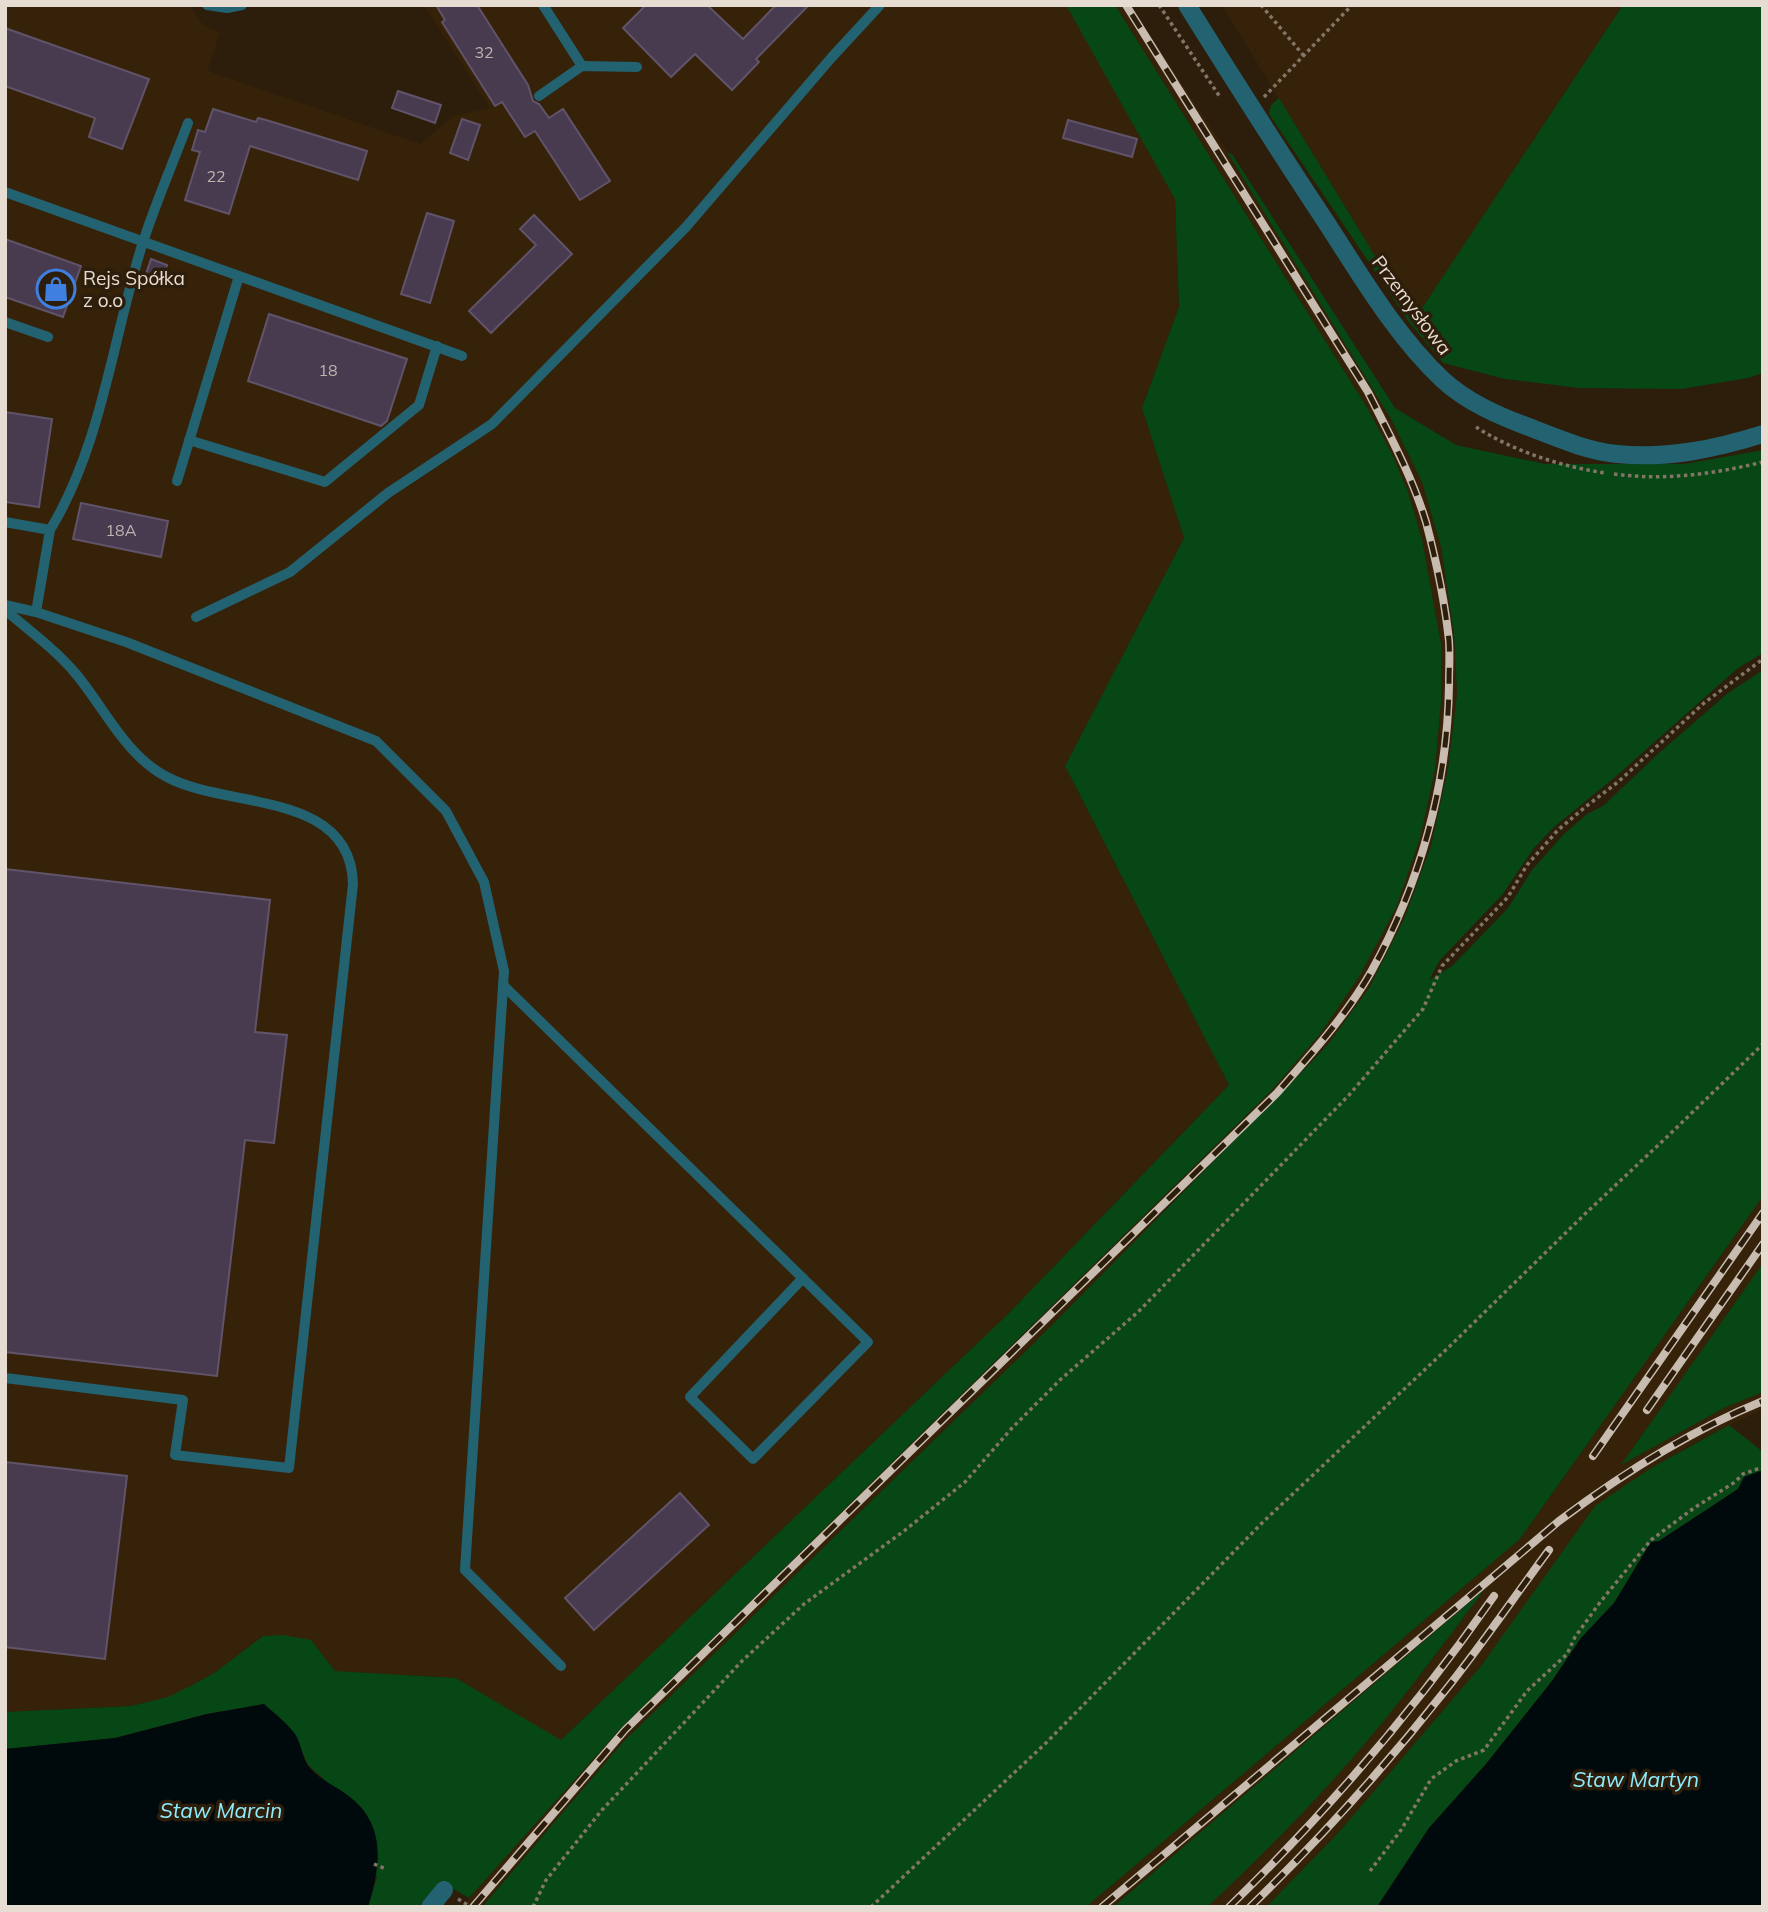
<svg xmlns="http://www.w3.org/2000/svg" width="1768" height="1912" viewBox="0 0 1768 1912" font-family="Mulish,sans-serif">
	<rect width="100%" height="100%" fill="#2d1d0b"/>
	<!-- built -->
	<g fill="#362209">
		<polygon points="5,5 189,5 204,26 220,32 208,71 420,144 453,116 490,108 424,5 1069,5 1175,199 1179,307 1142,408 1184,538 1065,766 1229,1085 1009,1313 560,1741 456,1678 335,1671 311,1640 262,1636 214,1673 169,1697 131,1706 5,1712"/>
		<polygon points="1115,5 1130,5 1227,152 1391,419 1422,482 1441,547 1454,634 1457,694 1448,769 1431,846 1404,919 1369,988 1329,1043 1033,1344 623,1742 481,1907 464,1907 469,1898 622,1727 1272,1090 1435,770 1441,702 1441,644 1422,539 1408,492 1368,409"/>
		<polygon points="1222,5 1623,5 1414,320"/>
		<polygon points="1763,1196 1763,1263 1623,1463 1724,1408 1763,1392 1763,1410 1729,1425 1687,1447 1595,1506 1481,1666 1339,1832 1266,1907 1207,1907 1299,1815 1362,1747 1426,1668 1482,1592 1113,1907 1086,1907 1520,1539"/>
	</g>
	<!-- green -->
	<g fill="#074615">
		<polygon points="1066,5 1115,5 1368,409 1391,452 1408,492 1422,539 1441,644 1441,702 1435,770 1420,838 1396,908 1359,977 1320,1034 1272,1090 622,1727 469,1898 440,1881 418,1907 368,1907 377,1877 326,1781 308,1765 295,1735 264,1704 207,1714 115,1738 5,1749 5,1712 131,1706 168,1697 196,1683 214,1673 263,1636 283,1635 311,1640 335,1671 456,1678 561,1740 1009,1313 1229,1085 1065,766 1184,538 1142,408 1179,307 1175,199"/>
		<polygon points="1623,5 1763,5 1763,373 1748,378 1681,389 1579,388 1505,379 1443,363 1409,322 1269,114 1271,105 1279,98 1414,320"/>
		<polygon points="1227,152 1232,154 1395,408 1456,445 1545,464 1684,464 1763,450 1763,653 1738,668 1614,778 1554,827 1534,848 1502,895 1440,960 1429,980 1452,966 1508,908 1532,870 1563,835 1587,814 1603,806 1660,752 1728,693 1763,670 1763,1196 1520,1539 1086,1907 482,1907 623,1742 1033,1344 1299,1075 1329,1043 1369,988 1404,919 1431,846 1448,769 1457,694 1454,634 1441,547 1422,482 1391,419"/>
		<polygon points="1763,1263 1763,1392 1724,1408 1621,1465"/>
		<polygon points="1729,1425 1763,1452 1763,1472 1744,1477 1738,1489 1659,1541 1651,1542 1614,1603 1581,1638 1552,1681 1486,1764 1429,1828 1377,1907 1266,1907 1339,1832 1481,1666 1595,1506 1651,1468"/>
		<path d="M1485,1589C1445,1642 1406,1695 1363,1746C1315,1802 1261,1857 1207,1907H1113Z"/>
	</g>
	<!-- water -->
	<g fill="#000a0d">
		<polygon points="1760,1471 1763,1472 1763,1907 1377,1907 1429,1828 1486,1764 1552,1681 1581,1638 1614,1603 1651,1542 1659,1541 1738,1489 1744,1477"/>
		<path d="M264,1704C274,1713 287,1723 295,1734C301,1743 302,1756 307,1764C316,1778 334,1785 346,1794C387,1823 381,1864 368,1907H5V1749L115,1738L207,1714Z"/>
	</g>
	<!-- building -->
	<g fill="#483b4f" stroke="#615369" stroke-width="2">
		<polygon points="436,5 477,5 528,85 533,101 539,104 549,118 563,109 610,181 580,200 535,131 525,137 502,102 495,106 442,22 445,20"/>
		<polygon points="646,5 707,5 743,39 776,5 809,5 756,59 759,62 732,90 695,54 671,77 623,28"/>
		<polygon points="5,28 149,79 122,149 89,137 95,118 5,86"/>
		<polygon points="398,91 441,105 435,123 392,108"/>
		<polygon points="213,109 256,122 258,118 266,120 367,151 358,180 250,146 229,214 185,200 200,152 192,150 198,130 205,132"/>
		<polygon points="462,119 480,125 468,160 450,153"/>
		<polygon points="1068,120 1137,139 1132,157 1063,138"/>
		<polygon points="427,213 454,221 430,303 401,294"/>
		<polygon points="534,215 572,254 491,333 469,311 536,245 520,229"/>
		<polygon points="5,239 81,266 63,317 5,297"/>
		<polygon points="151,259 167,265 163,280 146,274"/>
		<polygon points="269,314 407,359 387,421 381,426 248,381"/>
		<polygon points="5,412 52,419 39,507 5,502"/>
		<polygon points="81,503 168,521 161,557 73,539"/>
		<polygon points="5,869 270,900 255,1032 287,1035 274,1143 245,1140 217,1376 5,1352"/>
		<polygon points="5,1462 127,1476 105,1659 5,1647"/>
		<polygon points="680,1493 709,1525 594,1630 565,1598"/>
	</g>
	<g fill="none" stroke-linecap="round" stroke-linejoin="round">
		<!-- path -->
		<g stroke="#847667" stroke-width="3.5" stroke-dasharray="3.5 3.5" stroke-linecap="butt">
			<polyline points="1159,5 1220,97"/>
			<polyline points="1261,5 1304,56"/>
			<polyline points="1264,97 1352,5"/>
			<path d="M1476,427C1513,451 1562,467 1606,473"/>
			<path d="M1614,474C1665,481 1713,474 1763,462"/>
			<polyline points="374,1864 386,1869"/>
			<polyline points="1370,1871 1401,1830 1431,1779 1456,1761 1484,1750 1527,1691 1567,1654 1575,1637 1601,1601 1651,1540 1694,1508 1735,1482 1743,1474 1763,1467"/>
			<polyline points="458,1899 471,1907"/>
			<polyline points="533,1907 546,1880 602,1810 742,1661 804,1604 904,1531 965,1482 1012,1428 1061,1379 1138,1312 1349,1095 1423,1009 1442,966 1508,897 1527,865 1558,830 1584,808 1618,782 1704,703 1763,659"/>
			<polyline points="871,1907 1047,1742 1264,1521 1451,1345 1587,1212 1669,1135 1763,1044"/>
		</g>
		<!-- lane -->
		<g stroke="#236270" stroke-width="10">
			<polyline points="207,5 227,8 242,5"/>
			<polyline points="543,5 582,66"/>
			<polyline points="539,96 582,66 637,67"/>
			<polyline points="5,192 462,356"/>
			<polyline points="5,322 48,337"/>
			<polyline points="189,440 325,482 419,405 437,346"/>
			<polyline points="177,481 239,276"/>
			<path d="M5,522L50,530C102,445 113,336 143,242C156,202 173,163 188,123"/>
			<polyline points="5,605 36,612 126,642 376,741 446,811 484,882 504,971 465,1570 561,1666"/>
			<path d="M5,610C29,630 57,651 76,674C105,709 126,756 167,777C226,809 351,790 353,884L289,1468L175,1455L183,1400L5,1378"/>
			<polyline points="36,612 50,530"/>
			<polyline points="196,617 290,572 388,493 492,424 686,227 832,57 880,5"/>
			<polyline points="503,985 868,1342 753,1459 690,1397 803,1278"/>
		</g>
		<!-- street -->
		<g stroke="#236270" stroke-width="18">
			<path d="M1187,5C1232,77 1277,148 1324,219C1360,274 1395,335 1443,380C1467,402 1497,415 1526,426C1555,437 1586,451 1617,454C1668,459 1715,449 1763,434"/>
			<polyline points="430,1907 444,1890"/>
		</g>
		<defs>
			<g id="rail">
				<polyline points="1647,1410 1763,1244"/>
				<polyline points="1593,1456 1763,1213"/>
				<path d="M473,1907L625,1730L1277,1093C1310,1055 1346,1016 1371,972C1420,884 1448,784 1449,684C1449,670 1450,655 1449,641C1445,602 1436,560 1426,522C1412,476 1389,434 1368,392L1126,5"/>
				<path d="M1102,1907L1559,1521C1622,1474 1689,1431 1763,1401"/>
				<path d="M1229,1907C1327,1812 1416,1708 1494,1596"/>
				<path d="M1250,1907C1319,1840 1384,1768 1444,1692C1481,1646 1514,1597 1549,1550"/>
			</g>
		</defs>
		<!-- rail casing -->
		<use href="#rail" stroke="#c8bcb0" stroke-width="8"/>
		<!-- rail -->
		<use href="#rail" stroke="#2d1d0b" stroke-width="5" stroke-dasharray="16" stroke-linecap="butt"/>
	</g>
	<!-- icons -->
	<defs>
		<symbol id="shop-ring" viewBox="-11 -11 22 22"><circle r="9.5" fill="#2d1d0b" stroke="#3f7fe0" stroke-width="1.5"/><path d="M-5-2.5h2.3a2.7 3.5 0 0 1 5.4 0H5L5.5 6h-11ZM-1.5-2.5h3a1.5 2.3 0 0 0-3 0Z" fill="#3f7fe0"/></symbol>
	</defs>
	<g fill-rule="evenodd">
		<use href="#shop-ring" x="34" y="267" width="44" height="44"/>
	</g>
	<g text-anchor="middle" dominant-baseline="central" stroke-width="7" stroke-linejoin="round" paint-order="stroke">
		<!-- number labels -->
		<g font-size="16" fill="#bfb4b0">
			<text x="484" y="52">32</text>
			<text x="216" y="176">22</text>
			<text x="328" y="370">18</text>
			<text x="121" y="530">18A</text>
		</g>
		<!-- poi labels -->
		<g font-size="19" fill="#e7dcd1" stroke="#2d1d0b" text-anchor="start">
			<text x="83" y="278">Rejs Spółka<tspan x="83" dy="22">z o.o</tspan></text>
		</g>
		<!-- street labels -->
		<g font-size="19" fill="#e7dcd1" stroke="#2d1d0b">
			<text transform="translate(1412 305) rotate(53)">Przemysłowa</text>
		</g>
		<!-- water labels -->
		<g font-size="21" font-style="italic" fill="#8decfd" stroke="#2d1d0b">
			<text x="1636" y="1779">Staw Martyn</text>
			<text x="221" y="1810">Staw Marcin</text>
		</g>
	</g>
	<!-- border -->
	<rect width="1768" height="1912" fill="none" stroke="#e7dcd1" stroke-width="14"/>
</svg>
